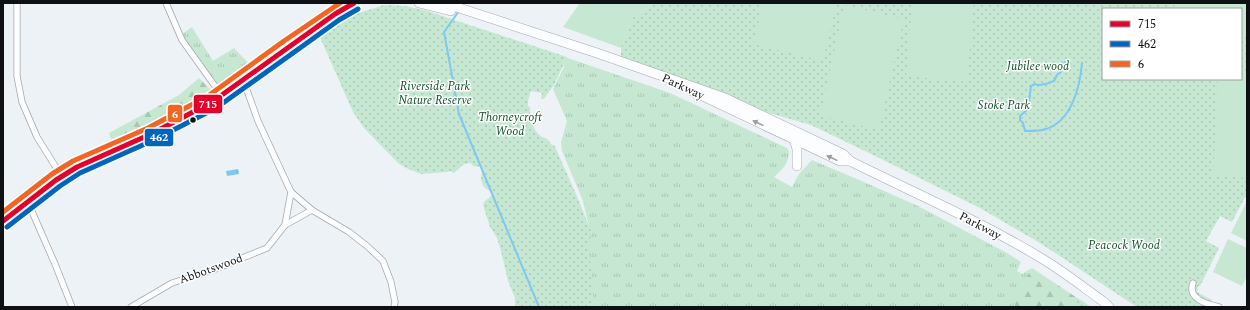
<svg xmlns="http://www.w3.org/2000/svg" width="1250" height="310" viewBox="0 0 1250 310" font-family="Spectral,serif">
	<defs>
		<pattern id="grass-tufts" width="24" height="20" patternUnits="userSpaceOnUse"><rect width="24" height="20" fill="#c6e8d2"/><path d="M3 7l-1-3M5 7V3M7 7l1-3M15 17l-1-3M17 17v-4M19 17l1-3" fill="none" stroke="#a9c6b3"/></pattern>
		<pattern id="forest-firs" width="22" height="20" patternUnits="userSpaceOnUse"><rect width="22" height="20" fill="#c6e8d2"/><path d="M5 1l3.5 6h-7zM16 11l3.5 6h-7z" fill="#a9c6b3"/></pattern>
		<pattern id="park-dots" width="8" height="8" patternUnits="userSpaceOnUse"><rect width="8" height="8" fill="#c6e8d2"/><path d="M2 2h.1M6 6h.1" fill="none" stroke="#a9c6b3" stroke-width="1.8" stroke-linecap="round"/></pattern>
		<pattern id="water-ripples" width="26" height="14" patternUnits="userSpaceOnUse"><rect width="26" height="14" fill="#7ec9f3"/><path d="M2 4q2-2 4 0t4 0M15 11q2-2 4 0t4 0" fill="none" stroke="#6caccf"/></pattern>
	</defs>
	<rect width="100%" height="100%" fill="#edf2f7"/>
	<!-- grass -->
	<g fill="url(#grass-tufts)">
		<polygon points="192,27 213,61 234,48 251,66 221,88 218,86 205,69 182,34"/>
		<path d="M562,56L670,93L787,148L789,151C789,163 783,169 774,177L792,187L799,174L812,160L864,182L918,206L1007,253L1021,262L1017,271L1022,274L1032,268L1015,300L1016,307H594L583,247L589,227L583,201L562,151L561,142L567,121L553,89L564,67Z"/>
	</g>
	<!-- forest -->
	<g fill="url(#forest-firs)">
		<polygon points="199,78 216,95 202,108 195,104 147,128 112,143 109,133 179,95"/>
		<polygon points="1032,268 1091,307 1016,307 1014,300"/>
	</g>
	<!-- park -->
	<g fill="url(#park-dots)" fill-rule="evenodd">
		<path d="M654,3H1247V198L1245,197L1232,222L1220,216L1206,241L1219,248L1200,286H1198L1197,292L1212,300L1209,307H1137L1040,243L980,208L867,152L811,125L752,108L621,57V48L633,18ZM1103,9H1241V79H1103Z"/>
		<path d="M384,5L405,6L424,10L567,57L554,85L544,99H541L542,93L531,91L528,101V106L530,107C530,119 532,130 542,137C544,138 546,138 548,140C551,143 550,145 555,146L556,149L576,194L591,231L589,248L594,307H515V298L508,281L501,251L497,238L490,227L483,205L484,202L493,194L483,186L481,180L482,167L473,166L471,163L464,164L454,173L450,171L447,172L421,174L406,168L398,163L364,128L353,112L319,35L333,24L343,20V18Z"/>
		<polygon points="1077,298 1091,307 1075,307"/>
	</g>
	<!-- pitch -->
	<g fill="#c6e8d2">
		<polygon points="580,3 654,3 633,18 621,48 563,27"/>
		<polygon points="763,3 837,3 823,61 753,44"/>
		<polygon points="912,3 974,3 967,82 906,76"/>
		<polygon points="1180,3 1247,3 1247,36 1241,39 1241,9 1168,9"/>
		<polygon points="844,5 904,19 879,130 820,116"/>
		<polygon points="1241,75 1247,75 1247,178 1213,176 1218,79 1241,79"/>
		<polygon points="1247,201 1247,241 1231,233"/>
		<polygon points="1228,239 1247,248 1247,276 1242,286 1213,272"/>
	</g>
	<!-- water -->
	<polygon fill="url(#water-ripples)" points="238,169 239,174 227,176 226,171"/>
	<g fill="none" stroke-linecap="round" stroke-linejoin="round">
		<!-- stream -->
		<g stroke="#7ec9f3" stroke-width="2">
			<polyline points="459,11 444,32 459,114 539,307"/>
			<path d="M1069,60L1065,62L1061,72L1057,75L1054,81C1048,83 1040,87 1035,84L1031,86L1028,109L1020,116V120L1023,123L1025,131H1027C1034,131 1041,131 1046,129C1072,121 1080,86 1082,63"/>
		</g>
		<defs>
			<g id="street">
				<polyline points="17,3 17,76 22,102 37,137 57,169 63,176"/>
				<polyline points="166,3 182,40 222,96"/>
				<polyline points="291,192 312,210 349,232 367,246 383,261 391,282 395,302 394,307"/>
				<polyline points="26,203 30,207 55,264 72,307"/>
				<polyline points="285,225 312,210"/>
				<path d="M1193,283C1187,299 1207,304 1219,307"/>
				<polyline points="131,307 172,283 213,270 267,248 285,225 291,192 258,121 243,79"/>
			</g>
			<g id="primary">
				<polyline points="419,3 451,11"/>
				<path d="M444,3L597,53L725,98L843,154L850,161C914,193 980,221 1041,258C1063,271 1083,287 1104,302L1109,307"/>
				<polyline points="692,91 840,161 850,161"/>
				<polyline points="794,139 797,149 797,166"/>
				<polyline points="3,221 56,180 77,167 151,134 212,102 288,47 335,14 354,3"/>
			</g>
		</defs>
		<!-- street casing -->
		<use href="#street" stroke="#a6a9ad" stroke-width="7"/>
		<!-- primary casing -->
		<use href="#primary" stroke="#a6a9ad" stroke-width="10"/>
		<!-- street -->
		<use href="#street" stroke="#fcfdfe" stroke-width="5.5"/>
		<!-- primary -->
		<use href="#primary" stroke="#fcfdfe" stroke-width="9"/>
		<defs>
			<polyline id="bus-1" points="3,221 56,180 77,167 151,134 212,102 335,14 354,3"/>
			<polyline id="bus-2" points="7,227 60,186 80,173 154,140 216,108 339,20 358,9"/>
			<polyline id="bus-3" points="3,212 52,174 73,161 148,128 208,96 284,41 340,3"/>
		</defs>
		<!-- bus-1 casing -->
		<use href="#bus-1" stroke="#fff" stroke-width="8"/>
		<!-- bus-2 casing -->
		<use href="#bus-2" stroke="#fff" stroke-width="8"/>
		<!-- bus-3 casing -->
		<use href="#bus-3" stroke="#fff" stroke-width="8"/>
		<!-- bus-1 -->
		<use href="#bus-1" stroke="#e4002b" stroke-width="5"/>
		<!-- bus-2 -->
		<use href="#bus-2" stroke="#0065bd" stroke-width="5"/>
		<!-- bus-3 -->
		<use href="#bus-3" stroke="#f26522" stroke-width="5"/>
	</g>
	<!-- one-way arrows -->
	<defs><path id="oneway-solid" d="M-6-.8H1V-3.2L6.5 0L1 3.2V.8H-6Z"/></defs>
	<g fill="#9d9ea0">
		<use href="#oneway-solid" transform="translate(758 123) rotate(-154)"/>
		<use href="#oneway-solid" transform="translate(832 158) rotate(-154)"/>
	</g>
	<!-- markers -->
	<circle fill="#0e1013" stroke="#fff" stroke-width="1.5" cx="193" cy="120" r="3.5"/>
	<g text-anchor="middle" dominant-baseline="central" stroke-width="3" stroke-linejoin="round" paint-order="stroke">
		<!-- park labels -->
		<g font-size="12" font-style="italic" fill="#105128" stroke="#fff">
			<text x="1038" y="66">Jubilee wood</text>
			<text x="435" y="86">Riverside Park<tspan x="435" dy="14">Nature Reserve</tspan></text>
			<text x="1004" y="105">Stoke Park</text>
			<text x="510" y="117">Thorneycroft<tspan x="510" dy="14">Wood</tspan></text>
			<text x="1124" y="245">Peacock Wood</text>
		</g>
		<!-- street labels -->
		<g font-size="12" fill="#0e1013" stroke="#fff">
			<text transform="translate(683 87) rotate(25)">Parkway</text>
			<text transform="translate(980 226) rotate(28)">Parkway</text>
			<text transform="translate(211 269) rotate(-20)">Abbotswood</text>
		</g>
	</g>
	<g stroke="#fff" stroke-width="1.5">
		<rect x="193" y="94" width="30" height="20" rx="4" fill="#e4002b"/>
		<rect x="167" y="104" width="16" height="19" rx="4" fill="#f26522"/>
		<rect x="144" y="128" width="30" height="19" rx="4" fill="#0065bd"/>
	</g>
	<g font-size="11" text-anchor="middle" font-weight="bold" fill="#fff">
		<text x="208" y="108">715</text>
		<text x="175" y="118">6</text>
		<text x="159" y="141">462</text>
	</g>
	<!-- border -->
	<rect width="1250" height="310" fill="none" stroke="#0e1013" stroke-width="8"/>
	<!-- legend -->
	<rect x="1102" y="8" width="140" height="72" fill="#ffffff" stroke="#9f9fa1"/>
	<rect x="1110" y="21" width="20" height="6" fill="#e4002b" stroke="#9f9fa1"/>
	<text x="1138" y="28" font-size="12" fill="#0e1013">715</text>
	<rect x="1110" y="41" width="20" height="6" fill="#0065bd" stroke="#9f9fa1"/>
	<text x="1138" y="48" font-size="12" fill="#0e1013">462</text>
	<rect x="1110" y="61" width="20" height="6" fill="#f26522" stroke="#9f9fa1"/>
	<text x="1138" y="68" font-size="12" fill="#0e1013">6</text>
</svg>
